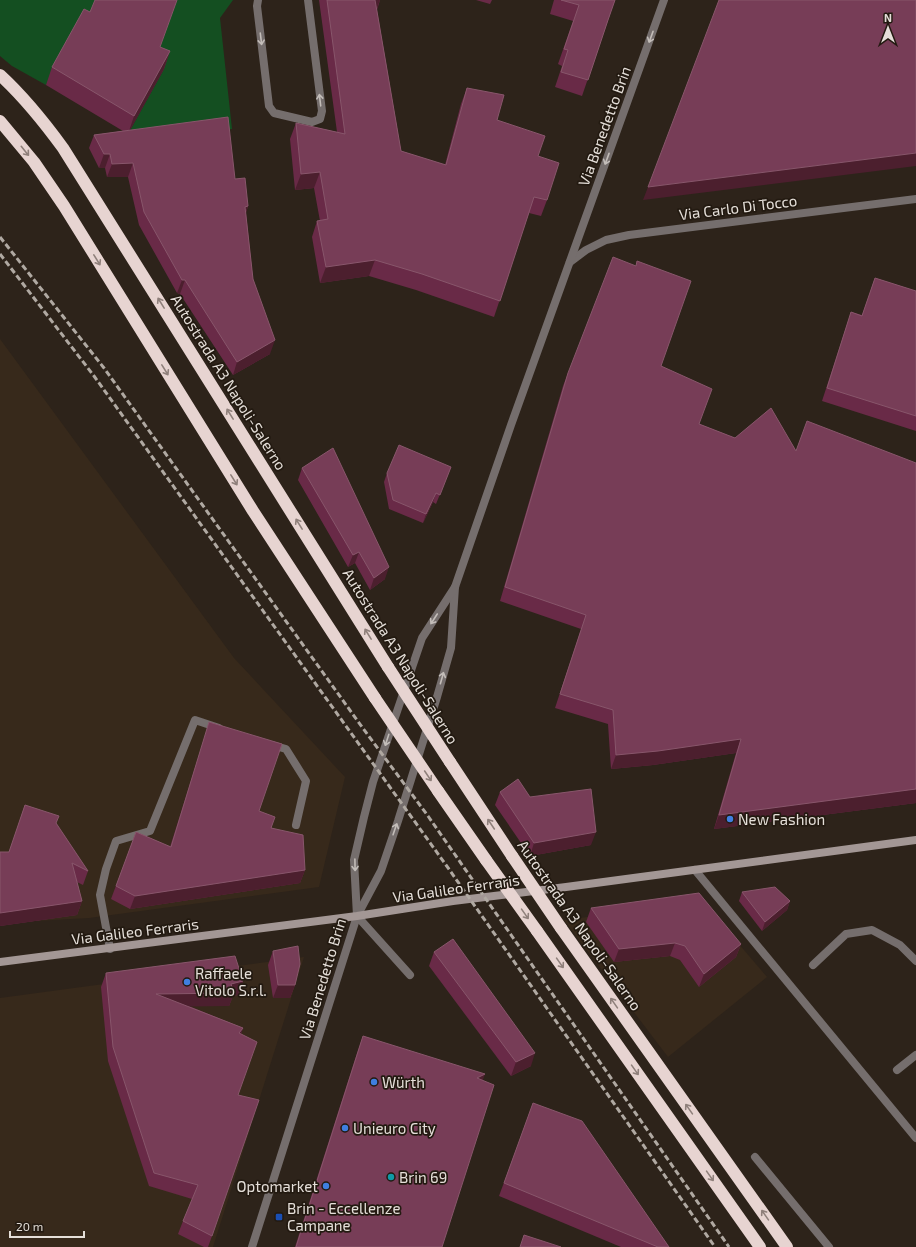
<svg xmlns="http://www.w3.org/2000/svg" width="916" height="1247" viewBox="0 0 916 1247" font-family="'Exo 2',sans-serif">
	<rect width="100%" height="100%" fill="#2d231a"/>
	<!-- built -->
	<g fill="#37291b">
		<polygon points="0,339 234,658 345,777 319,887 89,918 0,923"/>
		<polygon points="703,902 767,977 668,1057 564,920"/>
		<polygon points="304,957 213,1247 0,1247 0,998"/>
	</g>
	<!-- green -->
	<g fill="#144f21">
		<polygon points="0,0 96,0 84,29 78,26 46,85 12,66 0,56"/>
		<polygon points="177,0 233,0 220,18 232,129 134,142 128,134 164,69 154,64"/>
	</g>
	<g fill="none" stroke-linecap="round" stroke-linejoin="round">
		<!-- lane -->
		<g stroke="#756e6d" stroke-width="8">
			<polyline points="272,745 286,749 306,781 296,825"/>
			<polyline points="357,916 410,975"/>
			<polyline points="110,949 100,895 106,869 116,841 150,831 195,720 219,728"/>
		</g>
		<!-- street -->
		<g stroke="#756e6d" stroke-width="8">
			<polyline points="258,0 257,6 269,106 274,113 312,122 320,119 322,111 308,0"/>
			<polyline points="570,262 586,250 606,240 629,235 916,199"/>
			<polyline points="695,870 916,1138"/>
			<polyline points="357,916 381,871 398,821 437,697 451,648 455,587 511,425 664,0"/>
			<polyline points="813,965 846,934 872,930 900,945 916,961"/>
			<polyline points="897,1070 916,1055"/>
			<polyline points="755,1157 829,1247"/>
			<polyline points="252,1247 357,916 354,860 364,817 373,782 422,638 455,587"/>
		</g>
		<!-- secondary -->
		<polyline stroke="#a39795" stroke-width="8" points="0,962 357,916 453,901 566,887 916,840"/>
		<!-- highway -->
		<g stroke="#e7d4d1" stroke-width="12">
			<path d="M0,75C24,97 44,122 63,148L388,667"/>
			<polyline points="0,121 34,162 64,206 253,511 375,698"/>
			<polyline points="450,762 512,856"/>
			<polyline points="438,791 486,860"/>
			<polyline points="561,928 787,1247"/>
			<polyline points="537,931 760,1247"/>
		</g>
		<!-- rail -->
		<g stroke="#b0a9a2" stroke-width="3" stroke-dasharray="6 3" stroke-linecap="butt">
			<polyline points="0,237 104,368 362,727 428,816 729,1247"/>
			<polyline points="0,254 94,376 446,865 715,1247"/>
		</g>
		<!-- highway-bridge -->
		<g stroke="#e7d4d1" stroke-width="12">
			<polyline points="388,667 450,762"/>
			<polyline points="375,698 438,791"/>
			<polyline points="512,856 561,928"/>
			<polyline points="486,860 537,931"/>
		</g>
	</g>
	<!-- wall -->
	<g fill="#692a47">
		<polygon points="319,0 380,0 377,10 401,151 445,165 461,104 467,88 497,120 538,156 547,200 541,216 529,213 494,317 416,290 369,276 320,283 312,237 317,221 320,221 314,188 295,190 290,139 296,123 337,132"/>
		<polygon points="476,0 492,0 490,4"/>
		<polygon points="554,0 615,0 607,23 582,96 555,87 562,66 558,64 573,21 550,14"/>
		<polygon points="160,47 170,51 164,69 130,130 235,179 248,206 246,213 253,279 270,354 233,375 180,294 177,293 139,225 128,177 107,177 105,168 99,168 89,148 94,135 123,131 46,85 52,67"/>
		<polygon points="875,278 916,291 916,431 822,401 851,312 862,315"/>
		<polygon points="661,366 699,424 735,438 796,451 916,463 916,803 714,829 736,753 653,765 611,769 608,724 555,708 581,629 500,601 563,386 568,373"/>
		<polygon points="451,467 436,504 433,502 423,523 389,509 384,482 387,473"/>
		<polygon points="302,468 385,579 370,590 355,563 348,567 298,480"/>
		<polygon points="209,722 259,811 305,870 300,883 130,909 111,899 136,832 170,847 205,736"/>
		<polygon points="500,792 530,797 591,845 530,856 495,805"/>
		<polygon points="25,805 56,824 88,871 83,885 77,882 82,901 77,915 0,926 0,852 9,852"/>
		<polygon points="742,892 790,901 787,910 762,931 739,901"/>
		<polygon points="591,908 741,944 736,957 699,987 680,960 670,956 614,962 586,922"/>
		<polygon points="273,951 295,985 290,998 273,998 268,965"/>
		<polygon points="434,952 531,1066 511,1076 429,966"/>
		<polygon points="106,973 243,981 238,995 233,996 229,1006 189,1006 243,1028 241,1034 238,1095 212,1236 208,1247 204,1247 178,1234 183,1221 192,1199 149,1186 108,1061 101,987"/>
		<polygon points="363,1036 483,1080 442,1247 295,1247 357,1053"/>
		<polygon points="533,1103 658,1247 621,1247 499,1196"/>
	</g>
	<!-- shaded-wall -->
	<g fill="#4c1f2e">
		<polygon points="375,0 380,0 375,14"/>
		<polygon points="170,51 164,69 128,134 134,116"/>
		<polygon points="916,153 916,166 643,200 648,187"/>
		<polygon points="104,154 110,154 105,168 99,168"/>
		<polygon points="133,163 128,177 107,177 112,164"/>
		<polygon points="320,172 314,188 295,190 301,174"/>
		<polygon points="248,206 243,220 245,207"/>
		<polygon points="375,260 369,276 320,283 326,267"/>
		<polygon points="182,280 185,280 180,294 177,293"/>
		<polygon points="275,340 270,354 233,375 237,362"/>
		<polygon points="436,493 433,502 423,523 426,514"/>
		<polygon points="359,552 355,563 348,567 353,555"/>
		<polygon points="389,567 385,579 370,590 374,578"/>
		<polygon points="741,739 736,753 653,765 611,769 616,755"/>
		<polygon points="916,789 916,803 714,829 719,815"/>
		<polygon points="596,832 591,845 530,856 534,843"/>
		<polygon points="305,870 300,883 130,909 135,896"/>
		<polygon points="82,901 77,915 0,926 0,913"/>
		<polygon points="790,901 787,910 762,931 765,922"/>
		<polygon points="675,943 670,956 614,962 619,949"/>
		<polygon points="741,944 736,957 699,987 704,974"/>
		<polygon points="243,981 238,995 233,996 229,1006 151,1007 156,994"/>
		<polygon points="278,985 295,985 290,998 273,998"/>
		<polygon points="243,1028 239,1041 239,1033"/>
		<polygon points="535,1053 531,1066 511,1076 516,1062"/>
		<polygon points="485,1074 479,1091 477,1078"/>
	</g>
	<!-- building -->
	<g fill="#773d57" stroke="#88566b">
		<polygon points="95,0 177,0 160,47 170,51 134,116 52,67 84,9 90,12"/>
		<polygon points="327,0 375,0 401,151 446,165 467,88 504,95 497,120 545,136 538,156 559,163 547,200 534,197 500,301 422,274 375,260 326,267 317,221 328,219 320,172 301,174 296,123 345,134"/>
		<polygon points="561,0 615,0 608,20 588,80 561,72 568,50 564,49 579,5"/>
		<polygon points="719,0 916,0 916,153 648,187"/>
		<polygon points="228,117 235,179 245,178 248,206 245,207 253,279 275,340 237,362 185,280 182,280 144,212 133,163 112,164 110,154 104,154 94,135"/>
		<polygon points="613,257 636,266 637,261 691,281 661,366 712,389 699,424 735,438 771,408 796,451 807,421 916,463 916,789 719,815 741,739 658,751 616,755 613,710 560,694 586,615 505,587 568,373"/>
		<polygon points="875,278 916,291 916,416 827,388 851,312 862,316"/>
		<polygon points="399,445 451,467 440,495 436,493 426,514 393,500 387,473"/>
		<polygon points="333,448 389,567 374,578 359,552 353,555 302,468"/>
		<polygon points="209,722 282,744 259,811 275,817 271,828 303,835 305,870 135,896 116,886 136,832 171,847"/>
		<polygon points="518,779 530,797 591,789 596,832 534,843 500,792"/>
		<polygon points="25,805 59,816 56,823 88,871 72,863 82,901 0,913 0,852 9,852"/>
		<polygon points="775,887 790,901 765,922 742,892"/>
		<polygon points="699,893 741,944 704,974 685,946 675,943 619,949 591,908"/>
		<polygon points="453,939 535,1053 516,1062 434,952"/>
		<polygon points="298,946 300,964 295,985 278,985 273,951"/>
		<polygon points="235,956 243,981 231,984 234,993 156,994 243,1028 239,1033 257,1042 238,1095 259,1100 212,1236 183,1221 198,1185 154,1173 113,1047 106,973"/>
		<polygon points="363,1036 485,1074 477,1078 494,1085 442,1247 296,1247"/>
		<polygon points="533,1103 582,1121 669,1247 658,1247 504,1183"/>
		<polygon points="524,1235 561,1247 520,1247"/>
	</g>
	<!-- one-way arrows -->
	<defs><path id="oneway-shaft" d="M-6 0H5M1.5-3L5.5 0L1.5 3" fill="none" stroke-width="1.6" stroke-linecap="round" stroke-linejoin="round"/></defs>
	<g stroke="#c3bdb9">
		<use href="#oneway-shaft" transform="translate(651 37) rotate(110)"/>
		<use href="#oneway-shaft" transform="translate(261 39) rotate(83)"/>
		<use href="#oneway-shaft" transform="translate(320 100) rotate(-97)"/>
		<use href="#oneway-shaft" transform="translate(607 159) rotate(110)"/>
		<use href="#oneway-shaft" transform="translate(434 619) rotate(123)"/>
		<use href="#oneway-shaft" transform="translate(442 678) rotate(-74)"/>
		<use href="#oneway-shaft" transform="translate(387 740) rotate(108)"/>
		<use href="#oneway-shaft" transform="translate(395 829) rotate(-71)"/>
		<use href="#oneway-shaft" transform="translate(355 865) rotate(89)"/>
	</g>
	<g stroke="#8f807b">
		<use href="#oneway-shaft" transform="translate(25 151) rotate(51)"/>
		<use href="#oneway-shaft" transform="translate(97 260) rotate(58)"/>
		<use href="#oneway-shaft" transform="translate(161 303) rotate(-122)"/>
		<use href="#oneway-shaft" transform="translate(165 370) rotate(58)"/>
		<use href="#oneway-shaft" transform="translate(230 414) rotate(-122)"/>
		<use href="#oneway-shaft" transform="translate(234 480) rotate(58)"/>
		<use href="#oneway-shaft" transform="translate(299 524) rotate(-122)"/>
		<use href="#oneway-shaft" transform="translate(368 634) rotate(-122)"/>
		<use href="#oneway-shaft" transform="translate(428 776) rotate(56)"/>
		<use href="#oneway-shaft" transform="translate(491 824) rotate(-124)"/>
		<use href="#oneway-shaft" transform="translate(525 914) rotate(55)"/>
		<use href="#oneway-shaft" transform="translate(560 963) rotate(55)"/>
		<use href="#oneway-shaft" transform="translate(614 1003) rotate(-125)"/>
		<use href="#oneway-shaft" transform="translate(635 1070) rotate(55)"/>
		<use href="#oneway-shaft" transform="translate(689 1109) rotate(-125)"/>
		<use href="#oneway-shaft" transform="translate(710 1176) rotate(55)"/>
		<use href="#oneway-shaft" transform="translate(765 1215) rotate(-125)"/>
	</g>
	<!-- markers -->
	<g fill="#3f7fe0" stroke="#231a11" stroke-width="1.5">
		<circle cx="730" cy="819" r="4"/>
		<circle cx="187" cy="982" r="4"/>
		<circle cx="374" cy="1082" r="4"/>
		<circle cx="345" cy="1128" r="4"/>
		<circle cx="326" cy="1186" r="4"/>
	</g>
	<circle fill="#0f9aa8" stroke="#231a11" stroke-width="1.5" cx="391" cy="1177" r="4"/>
	<rect fill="#1a4fb4" stroke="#231a11" stroke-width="1.5" x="275" y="1213" width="8" height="8" rx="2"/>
	<g text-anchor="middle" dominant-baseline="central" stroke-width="3.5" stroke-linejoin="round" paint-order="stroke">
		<!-- street labels -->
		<g font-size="15" fill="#e5dfd9" stroke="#231a11">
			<text transform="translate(604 126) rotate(-70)">Via Benedetto Brin</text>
			<text transform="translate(738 207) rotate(-7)">Via Carlo Di Tocco</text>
			<text transform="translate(229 382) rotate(58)">Autostrada A3 Napoli-Salerno</text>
			<text transform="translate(401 656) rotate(58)">Autostrada A3 Napoli-Salerno</text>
			<text transform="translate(456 888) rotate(-8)">Via Galileo Ferraris</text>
			<text transform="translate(580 925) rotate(55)">Autostrada A3 Napoli-Salerno</text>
			<text transform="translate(135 931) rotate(-7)">Via Galileo Ferraris</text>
			<text transform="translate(322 979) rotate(-73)">Via Benedetto Brin</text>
		</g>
		<!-- poi labels -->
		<g font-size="15" fill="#e5dfd9" stroke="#231a11" text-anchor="start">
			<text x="738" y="819">New Fashion</text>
			<text x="195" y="973">Raffaele<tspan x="195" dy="17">Vitolo S.r.l.</tspan></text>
			<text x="382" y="1082">Würth</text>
			<text x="353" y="1128">Unieuro City</text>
			<text x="399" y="1177">Brin 69</text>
			<text x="318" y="1186" text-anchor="end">Optomarket</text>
			<text x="287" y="1208">Brin - Eccellenze<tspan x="287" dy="17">Campane</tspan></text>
		</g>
	</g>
	<!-- north arrow -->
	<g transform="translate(888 28)" stroke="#231a11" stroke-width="3" paint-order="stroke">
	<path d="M0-3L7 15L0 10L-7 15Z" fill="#e5dfd9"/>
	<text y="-6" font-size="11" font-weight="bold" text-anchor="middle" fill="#e5dfd9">N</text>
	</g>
	<!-- scale -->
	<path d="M10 1231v6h74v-6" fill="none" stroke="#e5dfd9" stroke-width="2"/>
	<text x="16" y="1231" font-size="12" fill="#e5dfd9" stroke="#231a11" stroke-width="3" paint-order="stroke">20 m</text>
</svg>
